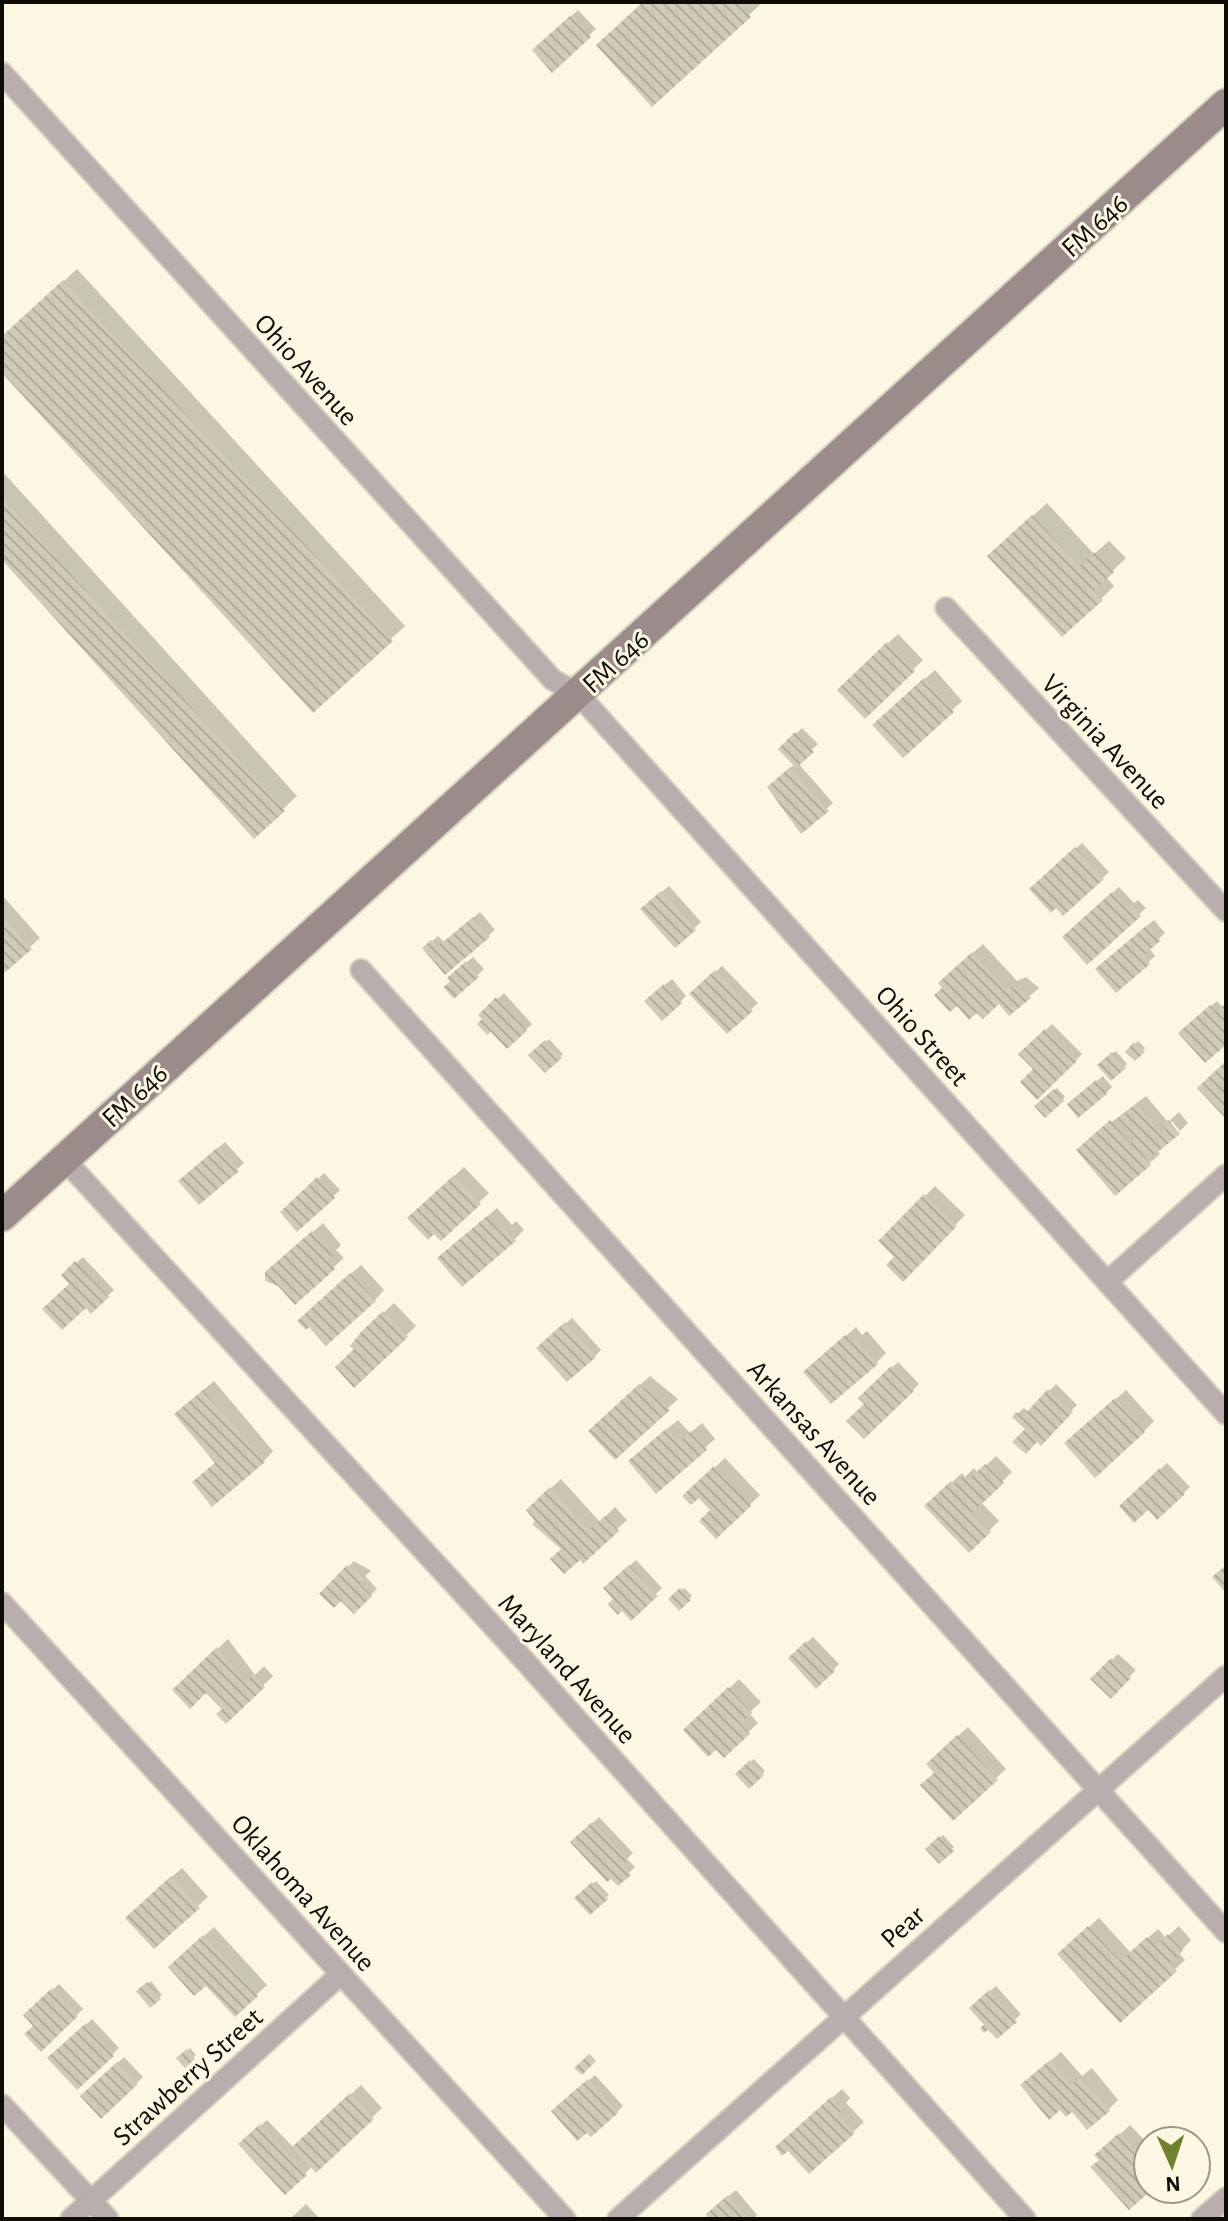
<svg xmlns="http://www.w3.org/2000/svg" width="1228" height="2221" font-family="'Alegreya Sans',sans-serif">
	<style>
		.shadow { fill: #0003 }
		.building { fill: url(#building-back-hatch) }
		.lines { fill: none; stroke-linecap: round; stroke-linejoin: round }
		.minor-casing { stroke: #d5d1bf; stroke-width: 24 }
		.secondary-casing { stroke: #d5d1bf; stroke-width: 34 }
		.minor { stroke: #b9aead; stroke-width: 20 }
		.secondary { stroke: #9b8b8a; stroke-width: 30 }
		.labels { text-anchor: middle; stroke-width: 6; stroke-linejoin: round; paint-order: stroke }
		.street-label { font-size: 28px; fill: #0e0c06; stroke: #fbf7e2 }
	</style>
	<defs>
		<pattern id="building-back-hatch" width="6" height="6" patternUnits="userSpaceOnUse" patternTransform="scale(2)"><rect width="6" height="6" fill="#d0cbb7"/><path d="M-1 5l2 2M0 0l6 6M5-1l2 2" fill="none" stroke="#b1ad9c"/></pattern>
	</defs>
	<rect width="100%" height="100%" fill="#fbf7e2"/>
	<!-- shadow -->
	<g class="shadow">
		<polygon points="644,2 763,2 652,104"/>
		<polygon points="578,10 596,29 552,70 535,50"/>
		<polygon points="77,269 405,626 313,710 2,370 2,338"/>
		<polygon points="2,471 297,796 254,836 2,557"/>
		<polygon points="1047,503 1094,554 1109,541 1126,558 1106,577 1114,586 1101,599 1003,543"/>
		<polygon points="898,634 923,660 865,716 840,690"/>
		<polygon points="935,670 962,701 903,755 885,715"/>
		<polygon points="802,728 818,744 798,763 833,803 802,832 784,811 787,807 775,781 795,764 780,749"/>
		<polygon points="1082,843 1109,872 1063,913 1037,883"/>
		<polygon points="669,886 701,922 675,946 649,903"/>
		<polygon points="1119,887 1134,903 1138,900 1146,908 1087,962 1070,931"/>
		<polygon points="2,895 40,938 2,972"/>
		<polygon points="480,912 495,930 445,972 431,942 438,936 444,942"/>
		<polygon points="1154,920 1165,933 1149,948 1155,956 1116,990 1104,963"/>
		<polygon points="983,944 1017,981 1026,977 1039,988 1010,1013 1000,1002 977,1010 957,1003 944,987 950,973"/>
		<polygon points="473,957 484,969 454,996 452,981 455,972"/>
		<polygon points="722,966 758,1003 727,1032 692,994"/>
		<polygon points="672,979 686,996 680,1002 653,995"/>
		<polygon points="504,993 532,1024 507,1047 481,1015"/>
		<polygon points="1217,1001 1223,1008 1226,1005 1226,1043 1187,1027"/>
		<polygon points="1052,1024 1082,1054 1038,1097 1036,1069 1021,1054"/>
		<polygon points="549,1039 563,1054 545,1070 531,1055"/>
		<polygon points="1138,1041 1145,1048 1135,1059 1128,1052"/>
		<polygon points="1116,1051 1127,1064 1112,1078 1100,1065"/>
		<polygon points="1103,1076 1112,1087 1106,1093 1076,1098"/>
		<polygon points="1057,1088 1065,1097 1045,1115 1037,1106"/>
		<polygon points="1146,1096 1168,1122 1179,1112 1188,1123 1180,1131 1172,1121 1157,1150 1160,1154 1115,1193 1088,1140"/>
		<polygon points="225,1142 244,1163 199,1203 187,1175"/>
		<polygon points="464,1167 489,1193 441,1238 420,1209"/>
		<polygon points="324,1173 340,1190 298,1229 283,1212"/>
		<polygon points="935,1186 965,1215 903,1279 897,1257 881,1241"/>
		<polygon points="497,1208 512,1225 516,1221 524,1230 514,1240 450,1249"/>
		<polygon points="323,1223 341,1245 336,1250 344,1258 295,1302 278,1263"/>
		<polygon points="83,1257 114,1290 91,1311 63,1275"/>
		<polygon points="361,1265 384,1290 375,1300 309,1311"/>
		<polygon points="394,1303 416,1326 354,1385 356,1349 362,1333"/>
		<polygon points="572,1318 601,1350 595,1356 545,1342"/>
		<polygon points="856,1327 862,1335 867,1331 886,1353 876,1363 815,1363"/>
		<polygon points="898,1362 919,1384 864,1436 867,1404 861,1398"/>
		<polygon points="650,1376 678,1399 616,1457 601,1421"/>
		<polygon points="214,1381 273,1451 264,1461 217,1462 186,1405"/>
		<polygon points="1056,1384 1077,1405 1040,1443 1015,1416 1024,1408 1029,1412"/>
		<polygon points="1126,1390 1154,1421 1144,1431 1077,1434"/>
		<polygon points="678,1420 690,1433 702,1423 715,1439 656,1491 640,1452"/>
		<polygon points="996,1456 1012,1472 981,1502 999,1521 969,1550 927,1506 962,1473 965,1477 974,1468 978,1473"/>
		<polygon points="725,1458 760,1495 716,1536 713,1510 699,1495 685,1496"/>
		<polygon points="1167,1463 1190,1487 1157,1517 1148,1507 1122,1506"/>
		<polygon points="561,1479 600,1522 615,1507 627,1520 583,1561 563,1548 528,1510"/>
		<polygon points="636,1560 662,1588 631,1618 605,1588"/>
		<polygon points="354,1561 371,1571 365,1576 377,1589 354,1611 341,1599 322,1594"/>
		<polygon points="684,1588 692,1596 680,1608 671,1599"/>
		<polygon points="813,1637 839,1664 816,1686 790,1658"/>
		<polygon points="228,1639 255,1675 264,1666 273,1676 226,1721 224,1709 207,1690 175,1690"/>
		<polygon points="1118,1654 1136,1670 1111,1696 1093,1679"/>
		<polygon points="739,1679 761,1702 749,1713 758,1723 724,1755 686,1730"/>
		<polygon points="968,1727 1006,1769 953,1818 936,1772 938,1754"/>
		<polygon points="754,1759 765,1771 749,1786 737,1774"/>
		<polygon points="599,1817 633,1853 627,1859 635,1867 618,1883 573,1842"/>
		<polygon points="943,1835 954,1847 940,1862 928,1849"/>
		<polygon points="182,1868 208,1897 198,1906 137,1908"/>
		<polygon points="596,1881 609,1895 590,1912 577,1898"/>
		<polygon points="1099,1918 1131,1953 1158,1929 1166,1938 1179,1926 1191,1940 1179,1953 1185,1960 1120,2020 1069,1945"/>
		<polygon points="214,1927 267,1985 235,2014 180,1958"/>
		<polygon points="151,1981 162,1995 150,2005 139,1991"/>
		<polygon points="59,1984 83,2009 41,2049 36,2026 26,2015"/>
		<polygon points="996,1986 1021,2014 997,2037 971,2008"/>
		<polygon points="92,2019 119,2048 77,2087 50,2058"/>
		<polygon points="190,2048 196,2055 185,2065 179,2058"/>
		<polygon points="1061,2052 1082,2076 1092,2068 1118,2100 1108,2110 1072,2109 1032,2076"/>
		<polygon points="124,2057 143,2077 102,2116 83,2096"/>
		<polygon points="595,2075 623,2106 617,2112 560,2105"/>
		<polygon points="361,2085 382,2108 316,2170 313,2166 285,2192 241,2144 267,2120 294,2148"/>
		<polygon points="842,2089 850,2098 846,2103 864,2122 810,2171 787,2138"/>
		<polygon points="1130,2125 1148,2144 1150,2189 1129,2207 1101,2159 1107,2146"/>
		<polygon points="736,2190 757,2215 753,2219 710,2219 715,2208"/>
		<polygon points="306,2204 320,2219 290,2219"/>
	</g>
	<!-- building -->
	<g class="building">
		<polygon points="643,2 738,2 751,17 652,107 596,45"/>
		<polygon points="571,15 591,37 552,73 532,50"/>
		<polygon points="63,280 393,641 313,713 2,373 2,336"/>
		<polygon points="2,498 285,811 254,839 2,560"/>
		<polygon points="1032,515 1080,566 1095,552 1114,572 1094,591 1103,600 1062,637 987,556"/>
		<polygon points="887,642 915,671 865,719 837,690"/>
		<polygon points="924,678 954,712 903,758 872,725"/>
		<polygon points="795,732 814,752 796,768 778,749"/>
		<polygon points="790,767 829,811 801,834 767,787"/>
		<polygon points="1075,847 1104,879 1063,916 1056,908 1051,913 1029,889"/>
		<polygon points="661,891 696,930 675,948 640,909"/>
		<polygon points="1112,892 1127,908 1131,904 1141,916 1087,965 1062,937"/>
		<polygon points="2,915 32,949 2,975"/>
		<polygon points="473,917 490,937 445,975 422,948 431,940 437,947"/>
		<polygon points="1147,925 1160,941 1144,955 1150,964 1116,993 1095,969"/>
		<polygon points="972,952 1006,990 1015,986 1031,998 1009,1016 999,1004 983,1019 977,1013 969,1020 957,1006 950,1012 934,995 942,988 938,983"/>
		<polygon points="466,961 479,977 454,999 443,987 450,982 447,978"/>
		<polygon points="715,970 753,1011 727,1034 689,994"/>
		<polygon points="664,984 682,1003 662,1021 644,1001"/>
		<polygon points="496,997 527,1031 507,1049 491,1032 487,1035 477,1024 482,1019 478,1015"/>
		<polygon points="1210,1005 1216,1012 1224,1005 1226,1008 1226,1045 1205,1063 1178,1033"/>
		<polygon points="1045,1029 1077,1061 1037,1100 1020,1082 1033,1069 1018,1054"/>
		<polygon points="545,1040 562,1058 545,1073 528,1055"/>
		<polygon points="1134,1042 1145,1052 1135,1061 1125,1052"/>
		<polygon points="1112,1052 1126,1068 1111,1081 1097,1065"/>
		<polygon points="1226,1061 1226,1119 1197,1088"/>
		<polygon points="1096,1080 1107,1094 1078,1118 1067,1104"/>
		<polygon points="1054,1089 1064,1101 1045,1118 1034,1106"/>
		<polygon points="1136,1104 1161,1134 1166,1130 1162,1126 1168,1120 1180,1134 1149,1159 1141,1152 1151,1165 1115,1196 1076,1150 1110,1120 1130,1143 1135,1139 1118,1119"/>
		<polygon points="218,1147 239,1171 199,1205 178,1181"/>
		<polygon points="454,1175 481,1204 441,1241 434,1234 428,1240 407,1218"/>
		<polygon points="317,1177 335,1198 297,1232 280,1212"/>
		<polygon points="924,1194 957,1226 903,1282 886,1265 894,1257 878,1241"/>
		<polygon points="487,1216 501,1233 505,1229 516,1241 462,1287 437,1258"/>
		<polygon points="312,1231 333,1256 328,1260 335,1269 295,1305 278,1286 265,1281 265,1272"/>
		<polygon points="75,1261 109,1297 91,1314 86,1308 62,1330 42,1309 69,1284 61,1275"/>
		<polygon points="350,1273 376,1301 326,1346 309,1327 306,1330 297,1321"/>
		<polygon points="383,1311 408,1337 354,1388 335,1367 354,1349 350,1346 361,1332"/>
		<polygon points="565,1322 596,1357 567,1382 536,1348"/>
		<polygon points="845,1335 852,1343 856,1339 878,1364 831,1404 803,1372"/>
		<polygon points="891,1366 914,1391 864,1439 846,1421 864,1404 858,1398"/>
		<polygon points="639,1384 670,1410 615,1460 588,1431"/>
		<polygon points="1048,1389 1073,1412 1041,1446 1037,1442 1026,1454 1012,1442 1025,1429 1012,1417 1016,1412 1022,1417"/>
		<polygon points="203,1390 265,1462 212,1507 192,1482 215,1463 174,1414"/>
		<polygon points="1115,1398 1145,1432 1095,1478 1064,1443"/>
		<polygon points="667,1428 679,1442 691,1431 707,1450 656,1494 628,1461"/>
		<polygon points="985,1464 1004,1483 972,1513 991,1532 969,1553 924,1506 951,1481 954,1485 963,1476 967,1481"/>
		<polygon points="714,1466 751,1506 716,1539 699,1521 710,1510 699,1498 691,1505 682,1496"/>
		<polygon points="1160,1468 1185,1494 1157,1520 1148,1510 1134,1523 1119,1506"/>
		<polygon points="550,1487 589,1530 605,1516 619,1531 583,1564 580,1560 564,1574 550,1559 561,1549 532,1524 535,1521 526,1510"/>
		<polygon points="347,1565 366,1578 360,1584 372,1596 354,1614 341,1601 334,1608 319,1594"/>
		<polygon points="629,1565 658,1596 631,1621 622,1611 618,1615 608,1604 613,1599 603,1588"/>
		<polygon points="1226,1565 1226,1593 1212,1577"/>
		<polygon points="680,1588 691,1600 679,1611 668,1599"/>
		<polygon points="806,1641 835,1671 816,1689 788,1658"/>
		<polygon points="217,1647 244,1683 253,1674 265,1687 226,1724 216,1714 222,1709 206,1693 190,1709 172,1690"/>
		<polygon points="1111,1658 1131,1678 1111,1699 1090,1679"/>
		<polygon points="728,1687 752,1713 740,1724 750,1734 724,1758 716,1750 708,1757 683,1730"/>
		<polygon points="957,1735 998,1780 953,1821 920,1785 934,1773 926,1764"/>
		<polygon points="750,1760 764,1775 749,1789 735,1774"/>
		<polygon points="592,1822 628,1860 623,1866 631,1875 618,1886 611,1879 607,1882 570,1842"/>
		<polygon points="939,1836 954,1851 939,1864 925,1849"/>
		<polygon points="171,1876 200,1908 154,1949 125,1918"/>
		<polygon points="592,1882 608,1899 590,1915 574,1898"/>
		<polygon points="1088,1926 1120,1961 1147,1937 1156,1946 1168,1934 1183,1951 1170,1963 1177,1971 1120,2023 1057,1954"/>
		<polygon points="203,1935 258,1996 235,2017 206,1986 194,1996 168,1967"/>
		<polygon points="147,1982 161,1999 150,2008 136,1991"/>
		<polygon points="52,1988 78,2016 41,2052 24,2034 33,2026 23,2015"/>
		<polygon points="989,1990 1017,2022 997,2039 988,2030 984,2033 980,2028 984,2025 969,2008"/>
		<polygon points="85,2024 114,2056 77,2090 47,2058"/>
		<polygon points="187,2049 195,2059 185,2068 176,2058"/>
		<polygon points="589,2054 596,2061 582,2075 574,2068"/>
		<polygon points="1050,2060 1071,2085 1081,2077 1110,2111 1087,2130 1072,2112 1066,2117 1060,2110 1049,2120 1020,2085"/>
		<polygon points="117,2062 138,2084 101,2119 80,2096"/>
		<polygon points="588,2079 618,2113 591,2137 587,2133 577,2141 551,2111"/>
		<polygon points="350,2093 374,2119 316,2173 292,2147"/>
		<polygon points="831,2097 841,2109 838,2114 855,2133 809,2174 788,2151 782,2156 775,2147"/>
		<polygon points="260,2124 307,2175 285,2195 238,2144"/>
		<polygon points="1119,2133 1148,2164 1148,2189 1153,2189 1129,2210 1090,2167 1099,2160 1094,2155"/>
		<polygon points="728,2195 750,2219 708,2219 706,2214"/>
	</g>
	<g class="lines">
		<defs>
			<g id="minor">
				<polyline points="2,73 553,680 578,694 1226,1414"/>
				<polyline points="946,608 1226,911"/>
				<polyline points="361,970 1226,1932"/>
				<polyline points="64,1159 514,1649 1025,2219"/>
				<polyline points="1107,1282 1226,1175"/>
				<polyline points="2,1603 565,2219"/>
				<polyline points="2,2105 108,2219"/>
				<polyline points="71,2219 341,1974"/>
				<polyline points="618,2219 1226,1676"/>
				<polyline points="1202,2219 1226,2198"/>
			</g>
			<polyline id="secondary" points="2,1216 1226,104"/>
		</defs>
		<!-- minor casing -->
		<use href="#minor" class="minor-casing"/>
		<!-- secondary casing -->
		<use href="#secondary" class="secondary-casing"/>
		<!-- minor -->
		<use href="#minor" class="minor"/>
		<!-- secondary -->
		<use href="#secondary" class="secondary"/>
	</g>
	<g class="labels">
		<!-- street labels -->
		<g class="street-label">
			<text transform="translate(1094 225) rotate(-42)" y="10">FM 646</text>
			<text transform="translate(307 369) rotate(48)" y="10">Ohio Avenue</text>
			<text transform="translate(615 661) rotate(-42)" y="10">FM 646</text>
			<text transform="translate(1106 741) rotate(47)" y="10">Virginia Avenue</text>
			<text transform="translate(923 1035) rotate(48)" y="10">Ohio Street</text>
			<text transform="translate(134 1095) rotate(-43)" y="10">FM 646</text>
			<text transform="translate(815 1432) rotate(48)" y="10">Arkansas Avenue</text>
			<text transform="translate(568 1668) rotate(48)" y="10">Maryland Avenue</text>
			<text transform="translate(304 1892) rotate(48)" y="10">Oklahoma Avenue</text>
			<text transform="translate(902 1926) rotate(-42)" y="10">Pear</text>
			<text transform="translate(187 2076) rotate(-42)" y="10">Strawberry Street</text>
		</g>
	</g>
	<!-- border -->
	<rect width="1228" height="2221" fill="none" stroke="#0e0c06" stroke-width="8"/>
	<!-- north arrow -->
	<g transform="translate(1172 2165) rotate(177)"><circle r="38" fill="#fbf7e2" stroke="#9c998a" stroke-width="2"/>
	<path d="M0-6L14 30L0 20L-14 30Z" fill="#6f802f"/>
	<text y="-12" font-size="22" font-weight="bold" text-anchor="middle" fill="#0e0c06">N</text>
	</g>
</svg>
